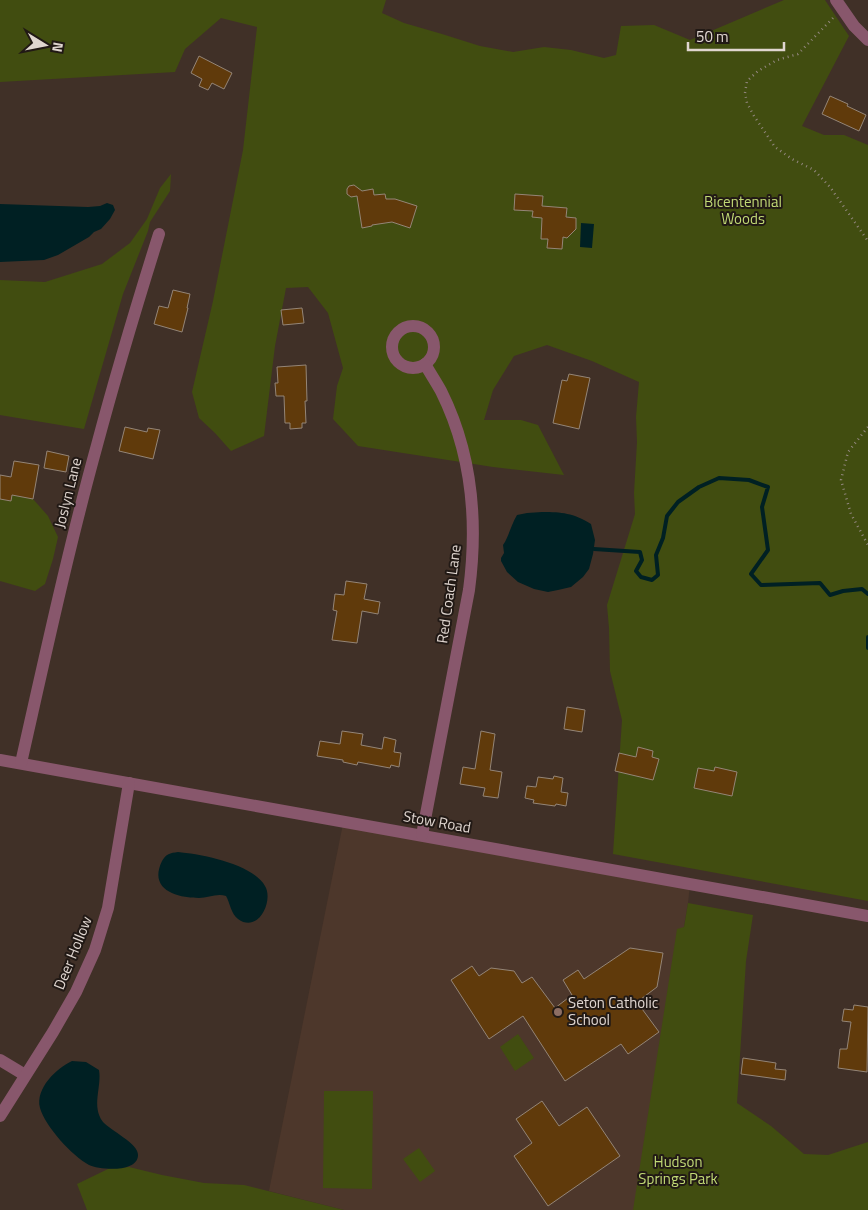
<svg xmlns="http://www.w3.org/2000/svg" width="868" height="1210" font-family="'Titillium Web',sans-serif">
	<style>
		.built { fill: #4d372b }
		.green { fill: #414d10 }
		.water { fill: #002023 }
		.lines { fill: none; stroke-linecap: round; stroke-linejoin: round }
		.stream { stroke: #002023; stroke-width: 4 }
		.building { fill: #603a0b; stroke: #948577 }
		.path { stroke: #948880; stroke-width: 2.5; stroke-dasharray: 1 4; stroke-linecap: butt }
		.minor { stroke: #88576c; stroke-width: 12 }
		.education-dot { fill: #8d6e63; stroke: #211915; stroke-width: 2 }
		.labels { text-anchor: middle; stroke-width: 4; stroke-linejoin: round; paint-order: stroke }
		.park-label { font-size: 15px; fill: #c1d975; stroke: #211915 }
		.street-label { font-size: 15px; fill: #e0d6d0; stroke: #211915 }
		.poi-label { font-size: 15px; fill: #e0d6d0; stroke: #211915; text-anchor: start }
	</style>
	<rect width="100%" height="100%" fill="#403027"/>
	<!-- built -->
	<polygon class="built" points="344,822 690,884 688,903 635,1210 344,1210 269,1191 342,829"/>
	<!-- green -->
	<g class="green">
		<polygon points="0,0 386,0 382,13 404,23 442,34 480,46 513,52 544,47 571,50 604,58 616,55 621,26 654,25 690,40 784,0 825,0 849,36 802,126 824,135 844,135 868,145 868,901 613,854 622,720 610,671 609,628 607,605 635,514 634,493 637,442 636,417 639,382 592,361 547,345 514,356 493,390 484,420 521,420 538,425 564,475 493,467 358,446 333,419 337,386 343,368 328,313 308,287 286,288 275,346 264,436 231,451 215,433 199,418 192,392 213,301 243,150 257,27 221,18 185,49 175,72 0,82"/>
		<polygon points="171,174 170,191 150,222 148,231 123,294 84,429 0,415 0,280 45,282 102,264 130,243 147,219 160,188"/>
		<polygon points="12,495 33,499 48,516 58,537 53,559 45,584 35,591 0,581 0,499 11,501"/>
		<polygon points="688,903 753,915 746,961 737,1103 771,1126 804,1154 828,1155 868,1142 868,1210 633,1210 677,929 684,927"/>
		<polygon points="518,1034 534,1058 515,1071 500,1047"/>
		<polygon points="324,1091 373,1091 372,1189 323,1188"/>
		<polygon points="419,1148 435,1171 420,1182 403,1159"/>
		<polygon points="129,1167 162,1175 204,1183 244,1185 344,1210 87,1210 77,1184 108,1169"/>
	</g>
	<!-- water -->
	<g class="water">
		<polygon points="107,203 113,205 115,210 110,219 101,229 94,232 89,237 58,255 44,260 0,262 0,204 88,207 100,206"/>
		<polygon points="581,223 594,224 592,248 580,247"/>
		<path d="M542,512c20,0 31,1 49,12l4,16 -2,14 -4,15 -6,8 -12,10 -13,3 -10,2 -14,-3 -16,-7 -11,-10 -6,-11v-3l3,-5 -1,-8c6,-9 8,-20 14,-30l10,-2z"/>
		<path d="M178,852c23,2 75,12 87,34 9,15 -7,48 -27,33 -7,-5 -8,-16 -12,-23 -9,-3 -18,2 -27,2 -22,0 -51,-8 -37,-37 4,-7 8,-8 16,-9z"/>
		<path d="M72,1061l14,1 13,8c3,17 -8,36 4,52 7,8 36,22 35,33 0,18 -38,15 -49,10 -17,-9 -44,-39 -49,-57 -5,-20 17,-40 32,-47z"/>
	</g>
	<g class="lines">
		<!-- stream -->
		<g class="stream">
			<polyline points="594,549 640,552 642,560 636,571 641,577 652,580 658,575 656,555 663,538 667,516 678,502 699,487 719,478 749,480 768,487 762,507 768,550 751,574 761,585 820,583 830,595 843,591 862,589 868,594"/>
			<polyline points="868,637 868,648"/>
		</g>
	</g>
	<!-- building -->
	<g class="building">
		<polygon points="199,56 232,73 224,89 212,83 208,90 199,86 202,79 191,73"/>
		<polygon points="830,96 848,104 847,106 866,115 859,131 822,114"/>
		<polygon points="354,185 362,191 373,189 374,195 385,194 386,199 395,199 417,206 410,228 392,222 372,225 372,226 362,228 357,196 351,197 347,194 347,189 349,186"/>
		<polygon points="515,194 543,196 542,206 567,208 566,217 576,218 576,229 567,238 563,237 562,249 547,248 548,239 541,239 542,218 532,217 533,211 514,210"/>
		<polygon points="173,290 190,294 187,308 188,308 182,332 154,324 159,306 168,308"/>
		<polygon points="302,308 304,323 283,325 281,310"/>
		<polygon points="306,365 307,401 305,401 306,423 302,423 302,428 290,429 290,423 285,423 284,396 276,396 275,383 278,383 277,367"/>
		<polygon points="569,374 590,378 579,429 553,423 562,380 567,381"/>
		<polygon points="125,427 147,432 148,428 160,430 153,459 119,451"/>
		<polygon points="47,451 69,456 66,472 44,468"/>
		<polygon points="14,461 39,465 33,499 12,495 11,501 0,499 0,475 11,477"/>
		<polygon points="346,581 367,584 364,599 380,602 378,614 362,611 357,643 332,640 337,611 333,610 335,594 344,595"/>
		<polygon points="567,707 585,710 582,732 564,729"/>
		<polygon points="342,731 363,734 361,745 382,749 384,737 396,740 394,752 401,753 399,767 391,765 390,768 358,762 357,765 343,762 343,760 317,756 320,741 340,744"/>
		<polygon points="481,731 495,734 490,770 502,772 498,798 483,796 485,788 460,784 463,767 475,769"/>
		<polygon points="638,747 653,751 652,757 659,759 653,780 615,771 619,753 636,757"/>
		<polygon points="715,767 737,772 732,796 694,788 698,768 714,771"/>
		<polygon points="554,776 563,778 561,792 568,793 566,806 556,804 555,806 533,803 534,800 525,798 527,786 536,787 538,777 553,779"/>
		<polygon points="630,948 663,953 657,987 637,1002 659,1032 628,1054 621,1044 565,1081 523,1016 489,1039 451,980 472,966 479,976 491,968 514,971 522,983 532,977 555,1008 572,995 563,980 578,970 584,979"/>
		<polygon points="854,1005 868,1007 867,1072 838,1068 840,1049 847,1049 851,1022 842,1021 844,1009 853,1010"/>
		<polygon points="743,1058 776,1063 775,1069 786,1070 785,1080 741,1074"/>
		<polygon points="542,1101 559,1126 587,1107 620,1156 548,1206 514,1156 532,1143 516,1119"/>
	</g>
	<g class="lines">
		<!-- path -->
		<g class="path">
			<polyline points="833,18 798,54 777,60 758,71 747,81 745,93 747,103 754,116 775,147 792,159 814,170 830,187 868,241"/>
			<polyline points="868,427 848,452 841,480 851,514 868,545"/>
		</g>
		<!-- minor -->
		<g class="minor">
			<polyline points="836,0 854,26 868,40"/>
			<circle cx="413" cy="347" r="21"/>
			<polyline points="0,760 868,916"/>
			<path d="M21,763c24,-106 47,-213 76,-318 19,-71 40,-141 62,-211"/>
			<path d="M422,835l47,-245c9,-68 3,-137 -28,-199 -5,-9 -11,-18 -16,-27"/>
			<polyline points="0,1060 25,1075"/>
			<polyline points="0,1116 53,1032 76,992 95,950 108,908 129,783"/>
		</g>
	</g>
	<!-- markers -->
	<circle class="education-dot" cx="558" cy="1012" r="5"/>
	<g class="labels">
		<!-- park labels -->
		<g class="park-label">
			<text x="743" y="207">Bicentennial<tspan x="743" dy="17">Woods</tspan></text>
			<text x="678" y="1167">Hudson<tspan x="678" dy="17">Springs Park</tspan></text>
		</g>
		<!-- street labels -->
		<g class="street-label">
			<text transform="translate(68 493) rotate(-76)" y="5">Joslyn Lane</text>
			<text transform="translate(449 594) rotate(-82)" y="5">Red Coach Lane</text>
			<text transform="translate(437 822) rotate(10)" y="5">Stow Road</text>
			<text transform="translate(73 953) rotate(-68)" y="5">Deer Hollow</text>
		</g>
		<!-- poi labels -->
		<g class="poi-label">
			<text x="568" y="1008">Seton Catholic<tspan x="568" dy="17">School</tspan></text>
		</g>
	</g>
	<!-- north arrow -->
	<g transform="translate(45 45) rotate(100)" stroke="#211915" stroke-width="4" paint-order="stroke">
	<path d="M0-4L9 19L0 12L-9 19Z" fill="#e0d6d0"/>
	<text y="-8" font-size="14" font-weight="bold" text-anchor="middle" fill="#e0d6d0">N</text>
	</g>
	<!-- scale -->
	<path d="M688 42v8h96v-8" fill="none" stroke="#e0d6d0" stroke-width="2.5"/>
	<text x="696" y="42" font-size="15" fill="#e0d6d0" stroke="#211915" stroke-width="4" paint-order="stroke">50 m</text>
</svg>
